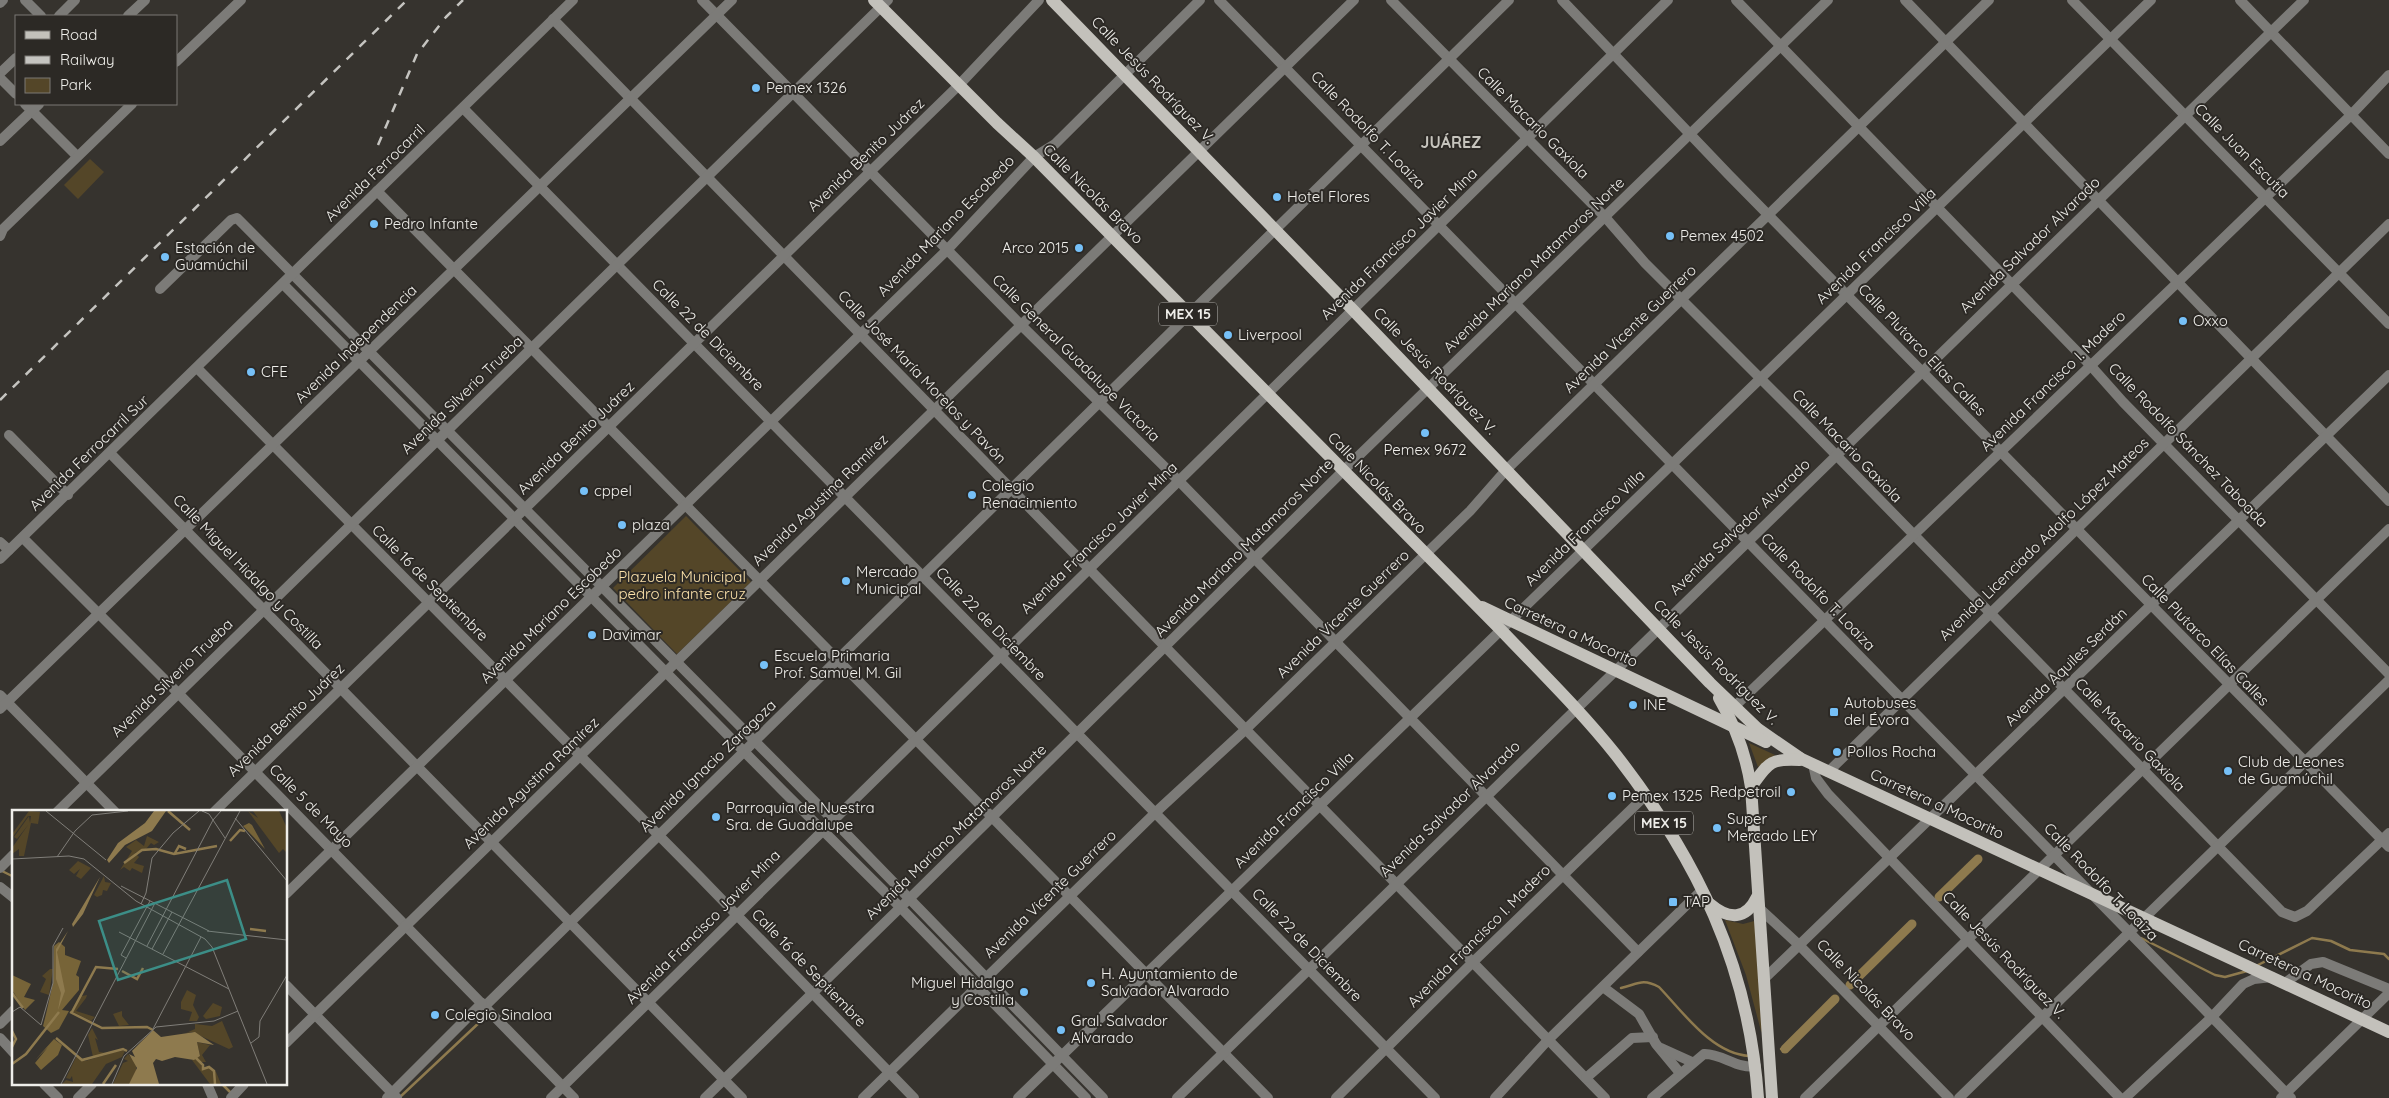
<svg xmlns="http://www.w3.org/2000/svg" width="2389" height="1098" font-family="Quicksand,sans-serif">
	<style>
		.green { fill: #544628 }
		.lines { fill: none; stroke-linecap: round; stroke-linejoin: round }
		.stream { stroke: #8e7a4e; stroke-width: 2.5 }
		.canal { stroke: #8e7a4e; stroke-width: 9 }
		.minor { stroke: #7c7b78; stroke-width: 10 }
		.major { stroke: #c3c1bb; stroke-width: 12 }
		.rail { stroke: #c5c4c0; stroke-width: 2.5; stroke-dasharray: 9 9; stroke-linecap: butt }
		.poi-dot { fill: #76c0f7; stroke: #2c2925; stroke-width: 2 }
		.labels { text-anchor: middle; stroke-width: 4; stroke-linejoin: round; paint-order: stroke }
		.shield { fill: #2c2925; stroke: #b4b3af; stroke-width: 1 }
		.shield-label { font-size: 14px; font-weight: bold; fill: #efeeea }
		.street-label { font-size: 15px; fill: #efeeea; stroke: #2c2925 }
		.poi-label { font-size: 15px; fill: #efeeea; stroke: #2c2925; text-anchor: start }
		.park-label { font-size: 15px; fill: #fbe1aa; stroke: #2c2925 }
		.neighbourhood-label { font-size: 16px; font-weight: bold; fill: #c6c4bd; stroke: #2c2925 }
		.inset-river { fill: none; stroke: #8e7a4e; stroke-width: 2.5 }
		.inset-road { fill: none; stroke: #807e79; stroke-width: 1 }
		.view { fill: #3c8e87; fill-opacity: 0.15; stroke: #3c8e87; stroke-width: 2.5 }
		.inset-edge { fill: none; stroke: #efeeea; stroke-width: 2.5 }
	</style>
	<rect width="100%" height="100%" fill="#36332e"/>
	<!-- green -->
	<g class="green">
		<polygon points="90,159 104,172 78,199 64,185"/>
		<polygon points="686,516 751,582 677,654 613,588"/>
		<polygon points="1749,743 1775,755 1758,767"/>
		<polygon points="1725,920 1743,924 1758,920 1763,1033 1761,1031 1746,975"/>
	</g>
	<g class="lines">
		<!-- stream -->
		<g class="stream">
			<polyline points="2,871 14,877"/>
			<polyline points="2141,938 2215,975 2225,977 2247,971"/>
			<polyline points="2256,966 2312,938 2331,941 2350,950 2384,954 2389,959"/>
			<path d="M1621,988c17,-4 21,-10 38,-1 24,25 53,67 90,69"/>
			<polyline points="1781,1049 1785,1049"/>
			<polyline points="222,1084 231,1093"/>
			<polyline points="399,1098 482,1020"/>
		</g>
		<!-- canal -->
		<g class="canal">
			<polyline points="1939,897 1978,859"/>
			<polyline points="1850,985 1912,924"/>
			<polyline points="1785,1049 1835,999"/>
		</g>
		<!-- minor -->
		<g class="minor">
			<polyline points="25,0 41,16"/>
			<polyline points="702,0 1021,325 1179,481 1638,952"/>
			<polyline points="1219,0 2291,1098"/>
			<polyline points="1391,0 1605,217 1645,263 1798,416 2282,912 2295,917 2307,911 2389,833"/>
			<polyline points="1562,0 1729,175 2389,847"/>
			<polyline points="1736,0 2091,366 2123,402 2389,674"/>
			<polyline points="1905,0 2389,501"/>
			<polyline points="2072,0 2389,324"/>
			<polyline points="2240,0 2389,154"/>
			<polyline points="0,3 3,0"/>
			<polyline points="59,16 75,0"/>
			<polyline points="128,16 145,0"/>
			<polyline points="553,19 1605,1098"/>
			<polyline points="176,62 241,0"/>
			<polyline points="0,73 16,58"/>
			<polyline points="0,78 16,94"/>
			<polyline points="25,104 77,156"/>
			<polyline points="463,108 1435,1098"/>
			<polyline points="0,141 39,104"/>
			<polyline points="377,191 1268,1098"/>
			<polyline points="0,236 3,229 132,104"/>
			<polyline points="283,284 783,791 901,908 1086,1098"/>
			<polyline points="160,289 231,220 237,218 833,820 1103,1098"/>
			<polyline points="197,368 699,876 914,1098"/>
			<polyline points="9,435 68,495"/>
			<polyline points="110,453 742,1098"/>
			<polyline points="23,538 178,693 574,1098"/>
			<polyline points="0,542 9,550"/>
			<polyline points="0,559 573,0"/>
			<polyline points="0,695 115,812"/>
			<polyline points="1734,707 2178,282 2351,115 2389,75"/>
			<polyline points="0,709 732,0"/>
			<polyline points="1813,764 1816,778 1828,794 2120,1098"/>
			<polyline points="1828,772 2389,224"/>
			<polyline points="57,812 888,0"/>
			<polyline points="214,812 959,85 1039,0"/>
			<polyline points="0,868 14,854"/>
			<polyline points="0,887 14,898"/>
			<polyline points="286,894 947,250 1034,157 1055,144 1200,0"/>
			<polyline points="1759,908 1799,945 1949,1098"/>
			<polyline points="1763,980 2389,375"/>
			<polyline points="2285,983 2311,964 2323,962 2389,989"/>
			<polyline points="286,985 397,1098"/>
			<polyline points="1603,987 1639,1014 1656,1044 1680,1073"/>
			<polyline points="485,1006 1509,0"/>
			<polyline points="0,1024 14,1010"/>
			<polyline points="0,1038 14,1053"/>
			<polyline points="286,1043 1354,0"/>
			<polyline points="1661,1048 1692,1062"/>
			<polyline points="1586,1078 1632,1038 1653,1037"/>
			<polyline points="44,1084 58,1098"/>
			<polyline points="207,1084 213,1098"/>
			<polyline points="78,1098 92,1084"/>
			<polyline points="231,1098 244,1084"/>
			<polyline points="387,1098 482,1003"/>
			<polyline points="551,1098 1668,0"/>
			<polyline points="705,1098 909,899 1343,471 1828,0"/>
			<polyline points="863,1098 1156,812 1245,730 1470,511 1506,470 1989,0"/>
			<polyline points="1018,1098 2151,0"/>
			<polyline points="1177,1098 2304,0"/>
			<polyline points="1336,1098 1472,963 1645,796"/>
			<polyline points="1495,1098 1548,1040 1701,891"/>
			<path d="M1652,1098l52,-44c17,-1 35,16 52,12"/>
			<polyline points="1805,1098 2389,529"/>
			<polyline points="1959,1098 2389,680"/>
			<polyline points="2125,1098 2211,1018 2243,984 2254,979 2272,977"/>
			<polyline points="2281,1098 2389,993"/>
		</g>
		<!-- major -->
		<g class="major">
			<path d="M874,0l123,123 37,34 467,473c39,41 80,81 115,125 81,104 133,210 142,343"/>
			<polyline points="1052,0 1353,310 1710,683 1758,729 1800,758"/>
			<polyline points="1482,607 1766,742"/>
			<path d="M1719,698c17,29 27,56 32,89l21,311"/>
			<polyline points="1793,755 2389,1032"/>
			<path d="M1751,787c17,-23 18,-29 49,-27"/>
			<path d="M1710,904c19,16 36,16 47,-7"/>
		</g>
		<!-- rail -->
		<g class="rail">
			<polyline points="378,145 417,54 446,17 463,0"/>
			<polyline points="0,400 407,0"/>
		</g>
	</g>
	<!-- markers -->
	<g class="poi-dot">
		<circle cx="756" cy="88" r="5"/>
		<circle cx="1277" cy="197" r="5"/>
		<circle cx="374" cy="224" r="5"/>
		<circle cx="1670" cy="236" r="5"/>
		<circle cx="1079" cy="248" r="5"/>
		<circle cx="165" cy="257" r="5"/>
		<circle cx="2183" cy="321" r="5"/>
		<circle cx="1228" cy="335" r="5"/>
		<circle cx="251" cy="372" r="5"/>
		<circle cx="1425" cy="433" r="5"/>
		<circle cx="584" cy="491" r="5"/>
		<circle cx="972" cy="495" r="5"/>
		<circle cx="622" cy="525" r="5"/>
		<circle cx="846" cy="581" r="5"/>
		<circle cx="592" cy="635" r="5"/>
		<circle cx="764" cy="665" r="5"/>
		<circle cx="1633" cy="705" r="5"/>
		<rect x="1829" y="707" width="10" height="10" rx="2.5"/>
		<circle cx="1837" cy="752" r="5"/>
		<circle cx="2228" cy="771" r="5"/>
		<circle cx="1791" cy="792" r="5"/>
		<circle cx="1612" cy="796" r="5"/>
		<circle cx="716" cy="817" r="5"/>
		<circle cx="1717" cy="828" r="5"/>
		<rect x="1668" y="897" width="10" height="10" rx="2.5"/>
		<circle cx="1091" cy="983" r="5"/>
		<circle cx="1024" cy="992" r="5"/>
		<circle cx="435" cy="1015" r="5"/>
		<circle cx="1061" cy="1030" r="5"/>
	</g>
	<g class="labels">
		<!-- shield labels -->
		<g class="shield">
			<rect x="1159" y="302.5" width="58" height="23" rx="4"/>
			<rect x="1635" y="811.5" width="58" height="23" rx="4"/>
		</g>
		<g class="shield-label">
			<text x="1188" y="319">MEX 15</text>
			<text x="1664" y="828">MEX 15</text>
		</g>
		<!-- street labels -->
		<g class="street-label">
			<text transform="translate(1153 80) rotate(46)" y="5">Calle Jesús Rodríguez V.</text>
			<text transform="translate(1533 123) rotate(45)" y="5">Calle Macario Gaxiola</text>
			<text transform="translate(1368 130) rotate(46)" y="5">Calle Rodolfo T. Loaiza</text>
			<text transform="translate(2242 151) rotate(45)" y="5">Calle Juan Escutia</text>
			<text transform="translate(866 155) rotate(-44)" y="5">Avenida Benito Juárez</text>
			<text transform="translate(375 173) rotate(-44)" y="5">Avenida Ferrocarril</text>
			<text transform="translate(1093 194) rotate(45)" y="5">Calle Nicolás Bravo</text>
			<text transform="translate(946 226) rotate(-46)" y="5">Avenida Mariano Escobedo</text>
			<text transform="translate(1399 244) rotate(-44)" y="5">Avenida Francisco Javier Mina</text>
			<text transform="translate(2030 245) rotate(-44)" y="5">Avenida Salvador Alvarado</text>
			<text transform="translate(1876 246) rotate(-44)" y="5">Avenida Francisco Villa</text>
			<text transform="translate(1534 265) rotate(-44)" y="5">Avenida Mariano Matamoros Norte</text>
			<text transform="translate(1630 329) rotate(-44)" y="5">Avenida Vicente Guerrero</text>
			<text transform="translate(708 335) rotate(45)" y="5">Calle 22 de Diciembre</text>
			<text transform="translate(356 344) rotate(-44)" y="5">Avenida Independencia</text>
			<text transform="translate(1922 350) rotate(46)" y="5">Calle Plutarco Elías Calles</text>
			<text transform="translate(1076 358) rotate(45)" y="5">Calle General Guadalupe Victoria</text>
			<text transform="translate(1435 371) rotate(46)" y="5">Calle Jesús Rodríguez V.</text>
			<text transform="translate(922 377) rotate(46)" y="5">Calle José María Morelos y Pavón</text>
			<text transform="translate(2053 381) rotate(-44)" y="5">Avenida Francisco I. Madero</text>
			<text transform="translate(462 395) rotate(-44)" y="5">Avenida Silverio Trueba</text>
			<text transform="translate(576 438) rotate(-44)" y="5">Avenida Benito Juárez</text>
			<text transform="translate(2188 445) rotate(46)" y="5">Calle Rodolfo Sánchez Taboada</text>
			<text transform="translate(1847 446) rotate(46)" y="5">Calle Macario Gaxiola</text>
			<text transform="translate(89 453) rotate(-44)" y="5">Avenida Ferrocarril Sur</text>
			<text transform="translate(1377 483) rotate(46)" y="5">Calle Nicolás Bravo</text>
			<text transform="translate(820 500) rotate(-44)" y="5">Avenida Agustina Ramírez</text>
			<text transform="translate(1740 527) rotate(-44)" y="5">Avenida Salvador Alvarado</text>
			<text transform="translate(1585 528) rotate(-44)" y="5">Avenida Francisco Villa</text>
			<text transform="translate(1099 538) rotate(-44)" y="5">Avenida Francisco Javier Mina</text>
			<text transform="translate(2044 539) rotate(-44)" y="5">Avenida Licenciado Adolfo López Mateos</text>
			<text transform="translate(1244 548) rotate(-45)" y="5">Avenida Mariano Matamoros Norte</text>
			<text transform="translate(248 572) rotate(46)" y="5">Calle Miguel Hidalgo y Costilla</text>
			<text transform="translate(430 583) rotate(45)" y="5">Calle 16 de Septiembre</text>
			<text transform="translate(1818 592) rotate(46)" y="5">Calle Rodolfo T. Loaiza</text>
			<text transform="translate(1343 614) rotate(-44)" y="5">Avenida Vicente Guerrero</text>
			<text transform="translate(551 615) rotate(-44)" y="5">Avenida Mariano Escobedo</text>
			<text transform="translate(991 624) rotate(46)" y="5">Calle 22 de Diciembre</text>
			<text transform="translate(1571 632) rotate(25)" y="5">Carretera a Mocorito</text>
			<text transform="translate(2205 640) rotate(46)" y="5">Calle Plutarco Elías Calles</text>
			<text transform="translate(1716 662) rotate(45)" y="5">Calle Jesús Rodríguez V.</text>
			<text transform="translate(2066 667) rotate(-44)" y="5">Avenida Aquiles Serdán</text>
			<text transform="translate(172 678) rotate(-44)" y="5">Avenida Silverio Trueba</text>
			<text transform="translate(286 720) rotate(-44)" y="5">Avenida Benito Juárez</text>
			<text transform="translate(2130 735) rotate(46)" y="5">Calle Macario Gaxiola</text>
			<text transform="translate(708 766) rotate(-44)" y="5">Avenida Ignacio Zaragoza</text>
			<text transform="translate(531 783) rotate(-44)" y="5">Avenida Agustina Ramírez</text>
			<text transform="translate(1937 804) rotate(25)" y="5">Carretera a Mocorito</text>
			<text transform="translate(311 806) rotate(45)" y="5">Calle 5 de Mayo</text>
			<text transform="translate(1450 809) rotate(-44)" y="5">Avenida Salvador Alvarado</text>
			<text transform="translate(1294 810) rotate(-44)" y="5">Avenida Francisco Villa</text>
			<text transform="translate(956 832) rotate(-44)" y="5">Avenida Mariano Matamoros Norte</text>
			<text transform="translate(2101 882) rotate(46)" y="5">Calle Rodolfo T. Loaiza</text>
			<text transform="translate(1050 894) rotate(-44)" y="5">Avenida Vicente Guerrero</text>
			<text transform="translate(703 927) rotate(-45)" y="5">Avenida Francisco Javier Mina</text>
			<text transform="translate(1479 936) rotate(-45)" y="5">Avenida Francisco I. Madero</text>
			<text transform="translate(1307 945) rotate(46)" y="5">Calle 22 de Diciembre</text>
			<text transform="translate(2004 955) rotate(46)" y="5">Calle Jesús Rodríguez V.</text>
			<text transform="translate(809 968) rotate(46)" y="5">Calle 16 de Septiembre</text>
			<text transform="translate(2305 974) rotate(25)" y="5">Carretera a Mocorito</text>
			<text transform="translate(1866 990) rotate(46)" y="5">Calle Nicolás Bravo</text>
		</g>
		<!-- poi labels -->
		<g class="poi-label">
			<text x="766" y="93">Pemex 1326</text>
			<text x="1287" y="202">Hotel Flores</text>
			<text x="384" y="229">Pedro Infante</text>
			<text x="1680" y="241">Pemex 4502</text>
			<text x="175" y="253">Estación de<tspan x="175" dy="17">Guamúchil</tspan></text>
			<text x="1069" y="253" text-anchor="end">Arco 2015</text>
			<text x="2193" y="326">Oxxo</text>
			<text x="1238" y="340">Liverpool</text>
			<text x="261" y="377">CFE</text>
			<text x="1425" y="455" text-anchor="middle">Pemex 9672</text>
			<text x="982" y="491">Colegio<tspan x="982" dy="17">Renacimiento</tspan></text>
			<text x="594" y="496">cppel</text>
			<text x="632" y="530">plaza</text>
			<text x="856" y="577">Mercado<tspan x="856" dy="17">Municipal</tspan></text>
			<text x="602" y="640">Davimar</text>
			<text x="774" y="661">Escuela Primaria<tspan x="774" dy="17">Prof. Samuel M. Gil</tspan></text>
			<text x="1844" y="708">Autobuses<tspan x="1844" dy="17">del Évora</tspan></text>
			<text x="1643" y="710">INE</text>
			<text x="1847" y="757">Pollos Rocha</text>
			<text x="2238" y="767">Club de Leones<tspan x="2238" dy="17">de Guamúchil</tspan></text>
			<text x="1781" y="797" text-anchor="end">Redpetroil</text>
			<text x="1622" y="801">Pemex 1325</text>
			<text x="726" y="813">Parroquia de Nuestra<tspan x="726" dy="17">Sra. de Guadalupe</tspan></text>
			<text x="1727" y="824">Super<tspan x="1727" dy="17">Mercado LEY</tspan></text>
			<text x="1683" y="907">TAP</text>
			<text x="1101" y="979">H. Ayuntamiento de<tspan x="1101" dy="17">Salvador Alvarado</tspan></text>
			<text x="1014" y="988" text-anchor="end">Miguel Hidalgo<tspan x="1014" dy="17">y Costilla</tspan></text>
			<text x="445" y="1020">Colegio Sinaloa</text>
			<text x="1071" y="1026">Gral. Salvador<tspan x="1071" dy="17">Alvarado</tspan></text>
		</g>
		<!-- park labels -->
		<g class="park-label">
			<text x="682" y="582">Plazuela Municipal<tspan x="682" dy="17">pedro infante cruz</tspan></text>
		</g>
		<!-- neighbourhood labels -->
		<g class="neighbourhood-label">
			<text x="1451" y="148">JUÁREZ</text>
		</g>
	</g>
	<!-- overview -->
	<g transform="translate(12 810)">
		<rect width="275" height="275" fill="#36332e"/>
		<path d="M17,1l11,1 -2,12 -7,-1 -7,33h-5v-7l-7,5v-6l16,-23 -11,14 -3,-2 15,-21 1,7 1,-7h-3l-16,22v-4zM236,1l10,7 -5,-7h26l8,17v18l-4,2 4,-2v7l-4,-4 -4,4zM135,26l12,6 -5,3 -3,-2 -5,6 -11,4 4,4 -5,6 10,3 -2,7 -10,-5 -2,3 -6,-4 -4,3 12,-19 -6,-4 10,-7 8,6zM66,51l13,7 -10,11 -5,-3 4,-7 -6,5 -5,-4zM92,66l1,6 6,1 -4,8 -4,-1 -1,5 -5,2 -3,-2zM38,159h3l-4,26 -9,-3 6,-13 -4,-3zM71,179l-1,7 5,-1 -1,3 -10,13 19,6 -4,4 -20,-10zM175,180l9,5 -3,10 6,12 -2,4h-8l3,-9 -11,-3v-7zM201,193l9,4 -2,9 -14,3 -3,-3zM110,201v5l7,9 -10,1 -6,-12zM210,211l11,26 -4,2 -37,-17 -6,1 9,-4v-5l17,2zM80,218l6,12 -3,-2 4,14 7,1 -13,4 -5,-22zM185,232l13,3 -8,10 4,7h-6l3,7 6,-3 7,6 5,12h-11l-18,-24 8,-4zM110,240l3,1 -3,6 -16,7 -14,20h-30l4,-4 7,2 -1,-6 -2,3 -4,-1 10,-21 9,4zM116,244l8,9v10l-7,11h-16l10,-21 5,-2 -4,-2z" fill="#544628"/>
		<path d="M237,13l3,2 13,24 -22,-23zM47,132l6,5v8l16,6 -5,14 3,2v13l-17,20 7,1 -10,18 -8,4 -8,-7 3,-12 5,1 -5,-1 7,-31 1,-37zM0,165l19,9 -7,13 11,3 -10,10 -13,-20zM42,229l8,6 -4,10 -17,15 -6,-7 13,-16 -12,12z" fill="#776438"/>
		<path d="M142,1h12l-14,20 -27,14 -16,18 -2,-3 11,-17 27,-20zM88,67l-17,37 -10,13 -1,-3zM56,121l-11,21 8,39 -7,19 3,-17 -5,-14v-30zM141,220l8,7 34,-5 19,13 -17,-3 3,14 -6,4 -19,-3 -13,4 -6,-2 -3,4 6,21h-30l8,-16 -8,-14 6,3 -3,-6z" fill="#8e7a4e"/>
		<path class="inset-river" d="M156,1l22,19M218,31l10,-11 5,1M163,43l4,-7 7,3M112,53l18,-13 14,-1 18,5 43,-8M238,119l16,2M110,161l15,8 6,-11M0,183l11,15M58,202l32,16 45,-1 6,3M60,202l24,-45 22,2M0,221l4,8 -4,8M44,228l26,22 41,-11 4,2M183,247l8,8v4l6,-2 5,4 1,13M0,254l14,-10 33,-42M91,274l13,-19"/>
		<path class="inset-road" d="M34,1l60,49M190,1l7,3 16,24M223,8l52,63M45,47l18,-26 17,-16 36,-4M0,49l57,-3 15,3 52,42 69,38 7,8 55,137M109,76l88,45M129,94l5,-11 6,-35 21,-25 26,-22M195,121l80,9M107,122l110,57M135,136l66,-126 8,-9M140,139l20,-37M151,144l77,-143M114,148l-5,-3 29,-54M0,202l8,-5 21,18 12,-42v-37l10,-18M141,219l48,-92M239,233l8,-6 1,-16 27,-46M49,274l94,-181M100,274l12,-28 32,-29 58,-6 24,-10"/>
		<path class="view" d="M215,70l19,59 -128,41 -19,-59z"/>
		<rect width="275" height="275" class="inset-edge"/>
	</g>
	<!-- legend -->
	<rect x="15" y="15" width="162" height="90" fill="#2c2925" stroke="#7a7874"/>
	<rect x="25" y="31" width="25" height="8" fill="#c3c1bb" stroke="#7a7874"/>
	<text x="60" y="40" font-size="15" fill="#efeeea">Road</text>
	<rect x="25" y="56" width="25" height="8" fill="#c5c4c0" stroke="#7a7874"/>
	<text x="60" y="65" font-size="15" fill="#efeeea">Railway</text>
	<rect x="25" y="78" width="25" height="15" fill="#544628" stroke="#7a7874"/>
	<text x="60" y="90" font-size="15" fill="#efeeea">Park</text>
</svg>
